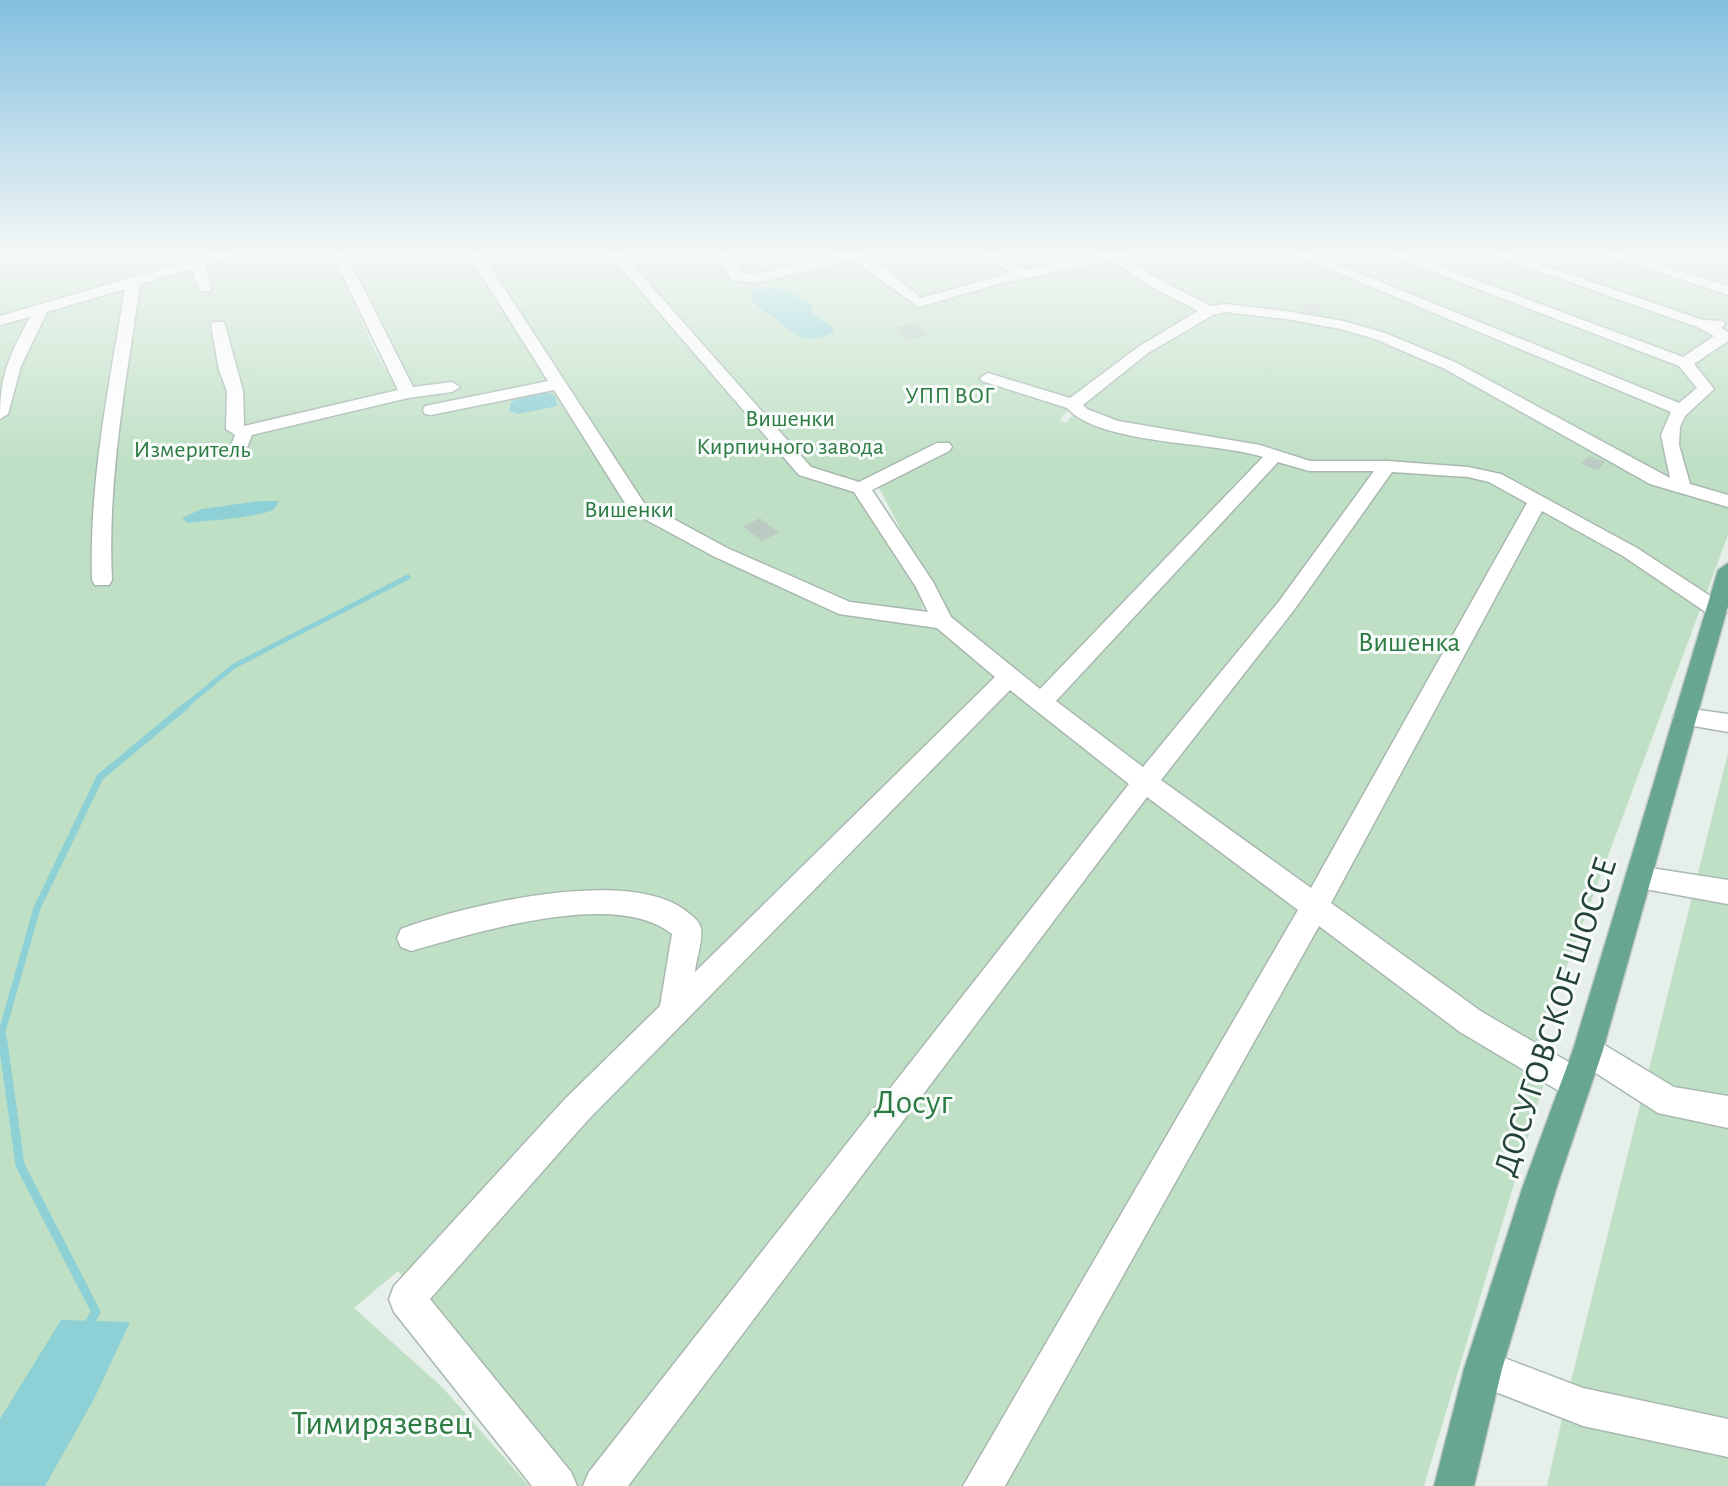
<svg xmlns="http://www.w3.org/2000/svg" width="1728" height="1486" font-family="'Alegreya Sans',sans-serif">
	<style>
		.green { fill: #bfe0c5 }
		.water { fill: #8dd0d5 }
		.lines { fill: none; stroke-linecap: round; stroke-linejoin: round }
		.stream-far2 { stroke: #8dd0d5; stroke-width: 5 }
		.stream-far1 { stroke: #8dd0d5; stroke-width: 7 }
		.stream { stroke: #8dd0d5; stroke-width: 9 }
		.building { fill: #bbcac3 }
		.minor-casing { stroke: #a8b8b1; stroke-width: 3 }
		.major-casing { stroke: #c2cac7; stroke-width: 3 }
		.minor { fill: #fff; fill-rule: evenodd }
		.major { fill: #69a691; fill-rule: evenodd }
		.labels { text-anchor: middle; stroke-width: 6; stroke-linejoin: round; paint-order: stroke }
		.far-park-label { font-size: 24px; fill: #2c7b43; stroke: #f7fbf9 }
		.park-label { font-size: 28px; fill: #2c7b43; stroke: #f7fbf9 }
		.near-street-label { font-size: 34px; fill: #244237; stroke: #f7fbf9 }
		.near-park-label { font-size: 34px; fill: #2c7b43; stroke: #f7fbf9 }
	</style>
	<rect width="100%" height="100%" fill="#e6efea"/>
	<!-- green -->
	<g class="green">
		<path d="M0,254h331l47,103 26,42 13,-6 -69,-139h1380v242l-61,-20 -205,-111 -84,-34 -127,-25h-43l-132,92 -16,22 6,3 15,-19 63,-47 72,-44h48l106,20 84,36 90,49 184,89v28l-194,519 -415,-302 -174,-136 -63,-123 -10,-15 -18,10c27,38 60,80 71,127l294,238 325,230 -120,403h-846l-180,-215 -44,37 89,80 86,98h-529z"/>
		<polygon points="1728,753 1728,1486 1547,1486 1566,1401"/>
	</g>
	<!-- water -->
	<g class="water">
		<path d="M772,288l13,1 27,16v9l16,9 7,9c-28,12 -36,8 -56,-11 -11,-11 -18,-8 -29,-23l3,-9z"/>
		<polygon points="546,391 556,397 557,406 518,414 509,411 511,402 526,395"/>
		<path d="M259,501h20l-5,9c-27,9 -57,9 -86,13l-6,-5 20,-9z"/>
		<polygon points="61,1320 130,1322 94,1399 45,1486 0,1486 0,1419"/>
	</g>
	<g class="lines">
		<!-- stream-far2 -->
		<polyline class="stream-far2" points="184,707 234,666 408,577"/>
		<!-- stream-far1 -->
		<polyline class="stream-far1" points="4,1044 2,1032 37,908 100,777 187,705"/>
		<!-- stream -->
		<polyline class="stream" points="3,1042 20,1165 96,1312 87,1326"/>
	</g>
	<!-- building -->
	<g class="building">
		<polygon points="1313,302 1326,309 1311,314 1298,307"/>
		<polygon points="916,323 929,335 906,340 895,327"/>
		<polygon points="1589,456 1605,462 1598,470 1581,464"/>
		<polygon points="760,518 779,533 761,541 743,526"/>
	</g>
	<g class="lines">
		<defs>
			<g id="minor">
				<path d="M212,254h22l-29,11 7,23 -2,3h-10l-8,-22 -52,15c-14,99 -33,196 -28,296l-3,5h-14l-3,-5c-3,-99 17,-194 33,-291l-78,23 -26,54 -13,48 -8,5c0,-46 9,-62 30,-102l-30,8v-9z"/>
				<polygon points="332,254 346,254 413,387 452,382 460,387 452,392 408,398 252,435 246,450 234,450 231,446 235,435 226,429 227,391 219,370 211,325 213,322 223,322 225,325 243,391 244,426 398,390"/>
				<path d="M468,254h14l162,249 83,45 123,54 78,10 -12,-25 -62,-95 -55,-17 -190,-221h14l188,213 48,15 78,-39h12l3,4 -3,4 -77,39 61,92 18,35 89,72 223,-232c-50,-16 -163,-12 -196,-49l-85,-27 -2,-3 8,-5 82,25 68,-51 60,-36 -52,-27 -34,-24 -114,24 -79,23 -67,-47 -95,23 -25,-3 -16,-26h14l12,19c37,4 84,-26 117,-19 16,3 48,33 62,44l90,-25 -28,-19h17l26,16 77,-16h28l-5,4 30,20 55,28 14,-2 61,7 57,10 42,12 72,30 213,115 -9,-43 10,-23 -378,-158h19l367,149 18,-15 -18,-22 -293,-112h20l277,103 31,-21 -17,-9 -207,-73h20l193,66 20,1 2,3 -4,4 7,4v9l-34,23 20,25 -29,27 -5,11 -1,18 11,39 38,11v12l-78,-23 -205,-115 -70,-30 -34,-10 -55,-10 -61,-7 -12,3 -65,38 -65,52 4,4 31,12 142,24 50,16h77l81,6 33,7 136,74 87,57 4,5 -4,5h-14l-87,-59 -81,-45 -211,392 151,109 104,60 5,11 -5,11 -11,5 -11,-5 -104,-62 -141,-106 -314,560h-42l335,-576 -151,-113 -519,689h-45l6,-14 540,-688 -119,-94 -423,431 -157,178 141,173 6,14h-45l-138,-174 -5,-13 5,-13 171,-187 95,-93 12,-72c-56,-46 -197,-1 -261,17l-10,-4 -4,-9 4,-9c64,-24 227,-63 285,-18 6,5 14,10 15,18 2,13 -5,30 -6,43l300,-295 -58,-49 -98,-14 -126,-58 -83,-45 -76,-121 -123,25 -6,-1 -2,-4 2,-4 123,-25zM1278,462l31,9h65l-94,129 -137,167 -87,-66zM1392,472l76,5 21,5 38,21 -216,385 -150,-108 133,-170z"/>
				<polygon points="1603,254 1624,254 1728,286 1728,295"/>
				<polygon points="1685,708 1728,714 1728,732 1677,723 1673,717 1677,711"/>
				<polygon points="1638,866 1728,880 1728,904 1628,886 1625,878 1628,870"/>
				<polygon points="1588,1035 1674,1087 1728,1096 1728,1128 1658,1113 1577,1061 1573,1050 1577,1039"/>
				<polygon points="1483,1350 1583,1388 1728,1419 1728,1457 1583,1426 1470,1382 1464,1369 1470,1356"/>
			</g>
			<polygon id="major" points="1728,563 1728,606 1603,1050 1557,1186 1502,1369 1474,1486 1434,1486 1464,1369 1523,1186 1573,1050 1718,570"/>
		</defs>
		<!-- minor casing -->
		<use href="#minor" class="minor-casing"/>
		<!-- major casing -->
		<use href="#major" class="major-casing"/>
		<!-- minor -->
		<use href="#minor" class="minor"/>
		<!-- major -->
		<use href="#major" class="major"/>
	</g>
	<!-- sky -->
	<linearGradient id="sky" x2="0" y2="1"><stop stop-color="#83bfe0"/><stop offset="0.55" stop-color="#f4f8f6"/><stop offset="1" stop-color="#f4f8f6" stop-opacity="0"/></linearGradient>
	<rect width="1728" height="462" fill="url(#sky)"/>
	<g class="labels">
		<!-- far-park labels -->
		<g class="far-park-label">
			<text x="950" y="403">УПП ВОГ</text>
			<text x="790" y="426">Вишенки<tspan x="790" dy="28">Кирпичного завода</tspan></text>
			<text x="192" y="457">Измеритель</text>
			<text x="629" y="517">Вишенки</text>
		</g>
		<!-- park labels -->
		<g class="park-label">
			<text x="1409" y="651">Вишенка</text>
		</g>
		<!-- near-street labels -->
		<g class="near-street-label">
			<text transform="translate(1554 1016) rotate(-72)" y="12">ДОСУГОВСКОЕ ШОССЕ</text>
		</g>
		<!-- near-park labels -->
		<g class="near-park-label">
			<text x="913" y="1113">Досуг</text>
			<text x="382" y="1434">Тимирязевец</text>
		</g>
	</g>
</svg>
